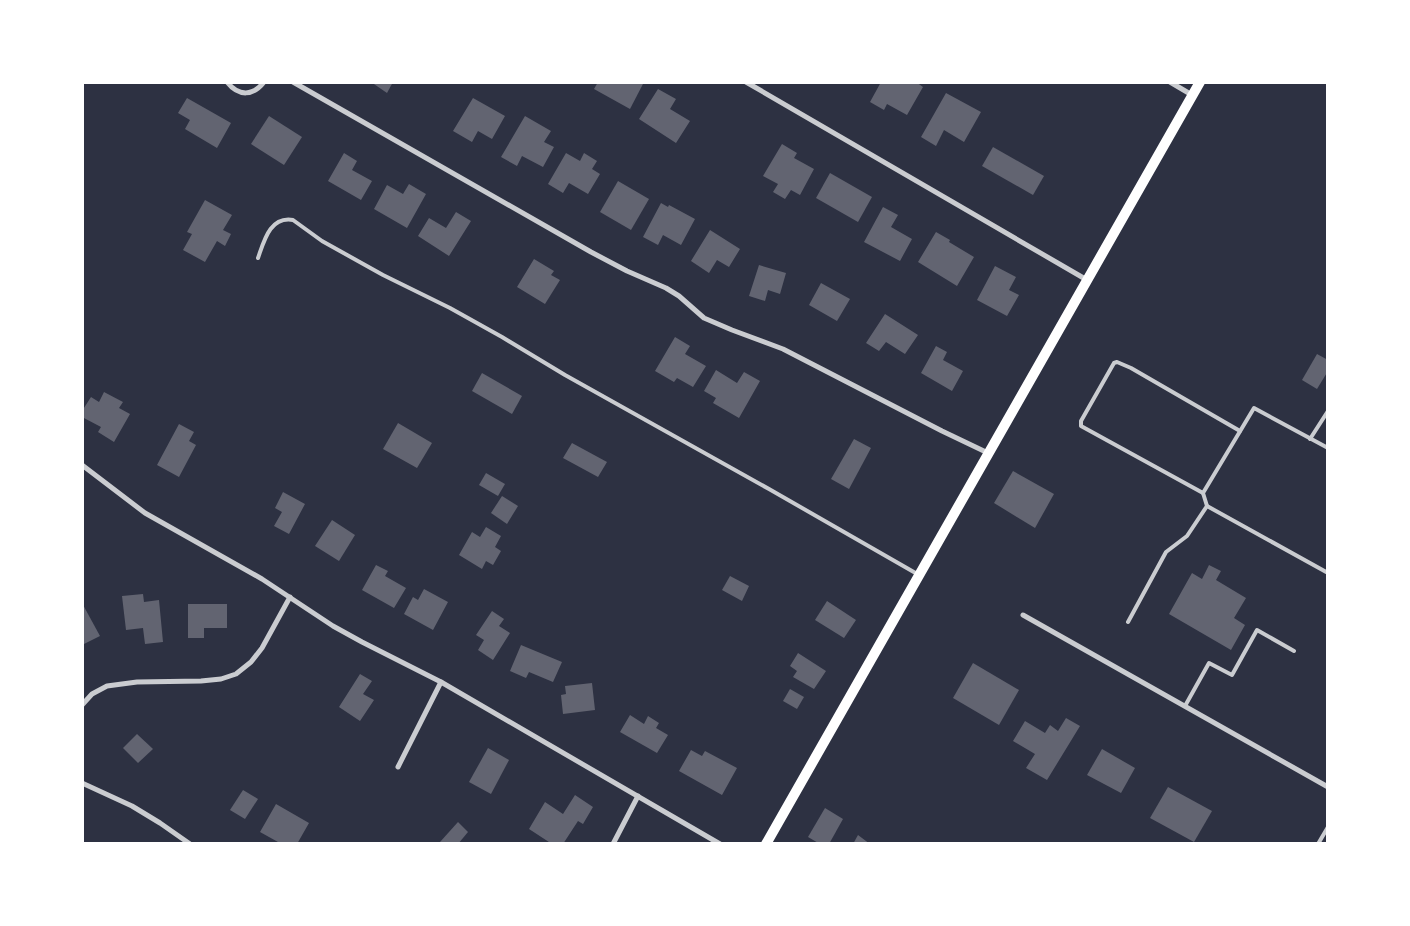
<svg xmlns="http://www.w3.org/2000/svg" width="1410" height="926" font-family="Lora,serif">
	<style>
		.building { fill: #626471 }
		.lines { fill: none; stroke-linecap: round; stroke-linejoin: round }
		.service { stroke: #caccd0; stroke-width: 4 }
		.minor { stroke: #caccd0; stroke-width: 5 }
		.secondary { stroke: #fff; stroke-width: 10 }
	</style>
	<rect width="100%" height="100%" fill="#2d3142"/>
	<!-- building -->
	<g class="building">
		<polygon points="371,82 393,82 387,93"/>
		<polygon points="598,82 644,82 630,109 594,89"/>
		<polygon points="881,82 916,82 923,87 907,115 887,104 884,110 870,102"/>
		<polygon points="658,89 676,99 670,109 690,121 676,143 639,119"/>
		<polygon points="946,93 981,112 964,142 944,130 936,146 921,137"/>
		<polygon points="187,98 231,123 217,148 185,129 190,120 178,113"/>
		<polygon points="473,98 505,116 492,139 478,131 472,142 453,131"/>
		<polygon points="269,116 302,137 284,165 251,144"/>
		<polygon points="525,116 551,131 544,142 554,147 543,167 522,156 517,166 501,157"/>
		<polygon points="782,144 797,153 794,158 814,169 800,195 791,190 785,199 773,192 778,184 763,176"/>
		<polygon points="993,147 1044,176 1033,195 982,166"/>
		<polygon points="344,153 357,161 352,170 372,181 361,200 328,181"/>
		<polygon points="566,153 580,161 584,153 597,161 592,169 600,174 588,194 569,183 563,193 548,184"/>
		<polygon points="830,173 872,197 858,222 816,198"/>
		<polygon points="618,181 649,199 631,230 600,212"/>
		<polygon points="409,184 426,194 407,228 374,209 387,185 403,194"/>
		<polygon points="205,200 232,215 223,230 231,234 225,246 217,241 205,262 183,250 192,234 187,232"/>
		<polygon points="661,203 668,207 669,205 695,219 681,245 663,235 658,245 643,237"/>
		<polygon points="883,207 898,215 891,227 912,239 900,261 864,242"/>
		<polygon points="456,212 471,221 449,256 418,236 429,218 446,228"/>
		<polygon points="710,230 740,249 729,267 717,260 709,273 691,261"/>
		<polygon points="936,232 950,240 949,242 974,257 957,286 918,262"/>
		<polygon points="534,259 554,271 551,275 560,280 545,304 517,287"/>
		<polygon points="759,265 786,273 780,294 768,290 765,301 749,296"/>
		<polygon points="995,266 1016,277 1009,290 1019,295 1007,316 977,300"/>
		<polygon points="821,283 850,299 837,321 809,305"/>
		<polygon points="885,314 918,335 905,354 886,342 879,351 866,343"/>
		<polygon points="675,337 690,346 685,354 706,366 693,387 677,378 674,382 655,371"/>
		<polygon points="936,346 947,352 943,360 963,371 952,391 921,373"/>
		<polygon points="1317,354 1328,360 1328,371 1317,389 1302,380"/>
		<polygon points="716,370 737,383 744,372 760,381 739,418 713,403 716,398 704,391"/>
		<polygon points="482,373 522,396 512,414 472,391"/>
		<polygon points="104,392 123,402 119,408 130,414 114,442 98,432 101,427 82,417 82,411 91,397 99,402"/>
		<polygon points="398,423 432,443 417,468 383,449"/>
		<polygon points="179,424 194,432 189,441 196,445 179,477 157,465"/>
		<polygon points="854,439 871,448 849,489 831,479"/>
		<polygon points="572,443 607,462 598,477 563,458"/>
		<polygon points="1013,471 1054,494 1035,528 994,503"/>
		<polygon points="486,473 505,484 498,496 479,485"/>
		<polygon points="283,492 305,504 289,534 274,526 282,512 275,508"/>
		<polygon points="502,496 518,506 507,524 491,513"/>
		<polygon points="332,520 355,535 339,561 315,546"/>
		<polygon points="486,527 501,536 495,547 501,551 493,565 486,561 482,569 459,555 472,532 480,537"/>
		<polygon points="376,565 388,571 385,576 406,588 394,608 362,590"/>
		<polygon points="1209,565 1221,571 1216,580 1246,598 1234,618 1245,625 1231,650 1169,614 1192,573 1202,579"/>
		<polygon points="730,576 749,586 742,601 722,590"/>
		<polygon points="424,589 448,602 433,630 404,614 413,597 418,600"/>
		<polygon points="143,594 144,602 159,600 163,642 145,644 143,628 126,630 122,596"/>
		<polygon points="827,601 856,620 844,638 815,620"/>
		<polygon points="82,603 100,636 82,645"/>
		<polygon points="188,604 227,604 227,628 204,628 204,638 188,638"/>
		<polygon points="492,611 504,619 499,626 510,633 493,660 478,650 484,640 476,635"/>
		<polygon points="521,645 562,662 553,682 529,672 526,678 510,671"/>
		<polygon points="798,653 826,671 814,689 793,677 797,671 790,666"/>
		<polygon points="973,663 1019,690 999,725 953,698"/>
		<polygon points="360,674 372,681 363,694 374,700 360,721 339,707"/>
		<polygon points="592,683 595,710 563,714 561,695 566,694 565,686"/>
		<polygon points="790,689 804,697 797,709 783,701"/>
		<polygon points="630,715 644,724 648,716 659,723 656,728 668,735 657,753 620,732"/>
		<polygon points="1066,718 1080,726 1047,780 1026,768 1035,754 1013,741 1025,721 1045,733 1050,725 1058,731"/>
		<polygon points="137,734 153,749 138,763 123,748"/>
		<polygon points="488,748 509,760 491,794 469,782"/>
		<polygon points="1102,749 1135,768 1121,793 1087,775"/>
		<polygon points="691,750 702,756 705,751 737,768 722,795 679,771"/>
		<polygon points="1168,787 1212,811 1194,842 1150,818"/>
		<polygon points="243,790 258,799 245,819 230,810"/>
		<polygon points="575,795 593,807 583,824 578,821 563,844 552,844 529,829 545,802 563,814"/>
		<polygon points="276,804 309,823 297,844 277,844 278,842 260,832"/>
		<polygon points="825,808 843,819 829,844 820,844 808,837"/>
		<polygon points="458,822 468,832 458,844 441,844 440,842"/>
		<polygon points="858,835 870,844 853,844"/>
	</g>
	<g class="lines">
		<!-- service -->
		<g class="service">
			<path d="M258,258c6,-17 12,-42 35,-38l29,21 61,34 67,33 52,29 63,38 204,114 150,86"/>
			<polyline points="1310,439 1328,411"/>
			<polyline points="1328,448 1254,408 1203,493 1207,506 1328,573"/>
			<polyline points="1203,493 1081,426 1081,421 1114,363 1117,362 1131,368 1240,431"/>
			<polyline points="1128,622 1166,552 1187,536 1207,506"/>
			<polyline points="1185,706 1209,663 1232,675 1257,630 1294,651"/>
			<polyline points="1318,844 1328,827"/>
		</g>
		<!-- minor -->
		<g class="minor">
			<path d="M227,82c12,15 26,14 37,0"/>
			<polyline points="293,82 591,252 627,271 666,288 679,296 704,318 732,330 783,349 942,431 988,453"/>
			<polyline points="746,82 1087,280"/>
			<polyline points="1170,82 1192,95"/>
			<polyline points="82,465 145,513 262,579 333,626 362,642 441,682 720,844"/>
			<polyline points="1023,615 1328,787"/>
			<polyline points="82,705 92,694 107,686 137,682 201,681 221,679 236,674 251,662 262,648 290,597"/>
			<polyline points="398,767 441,682"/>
			<polyline points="82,783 132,806 160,823 190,844"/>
			<polyline points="613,844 638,796"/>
		</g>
		<!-- secondary -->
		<polyline class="secondary" points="766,844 1200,82"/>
	</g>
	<!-- border -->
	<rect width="1410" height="926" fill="none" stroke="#ffffff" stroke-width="168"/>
</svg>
